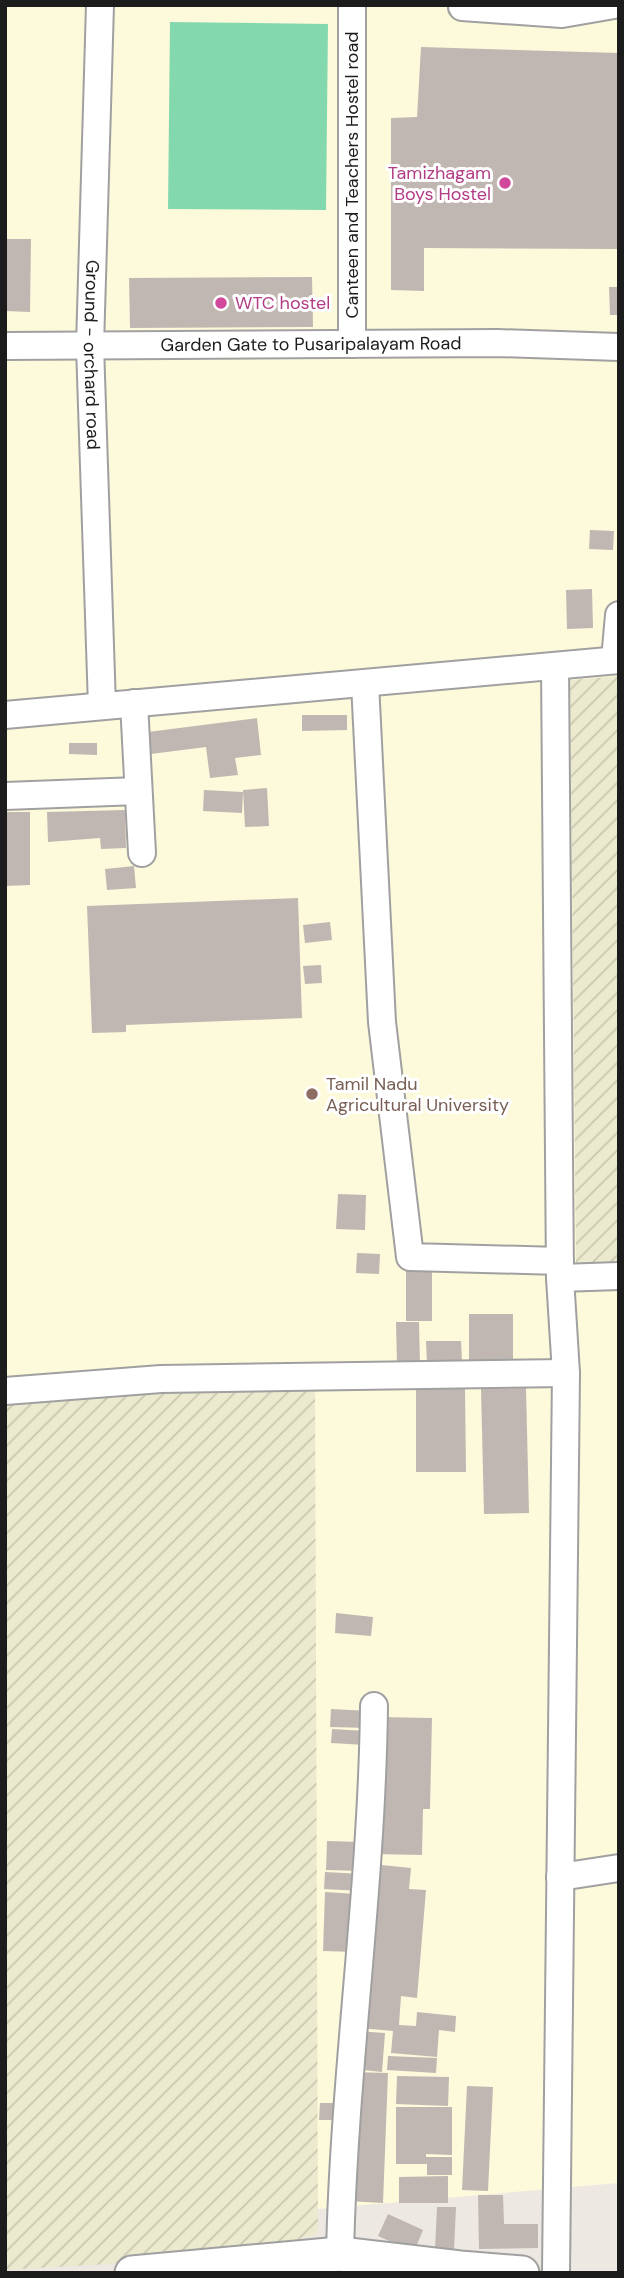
<svg xmlns="http://www.w3.org/2000/svg" width="624" height="2278" font-family="'DM Sans',sans-serif">
	<style>
		.education { fill: #fdf9db }
		.farmland { fill: url(#farmland-furrows) }
		.pitch { fill: #84d8ae }
		.building { fill: #c1b7b2 }
		.lines { fill: none; stroke-linecap: round; stroke-linejoin: round }
		.minor-casing { stroke: #a0a0a0; stroke-width: 30 }
		.tertiary-casing { stroke: #a0a0a0; stroke-width: 37 }
		.minor { stroke: #fff; stroke-width: 26 }
		.tertiary { stroke: #fff; stroke-width: 33 }
		.hotel-dot { fill: #d1479c; stroke: #fff; stroke-width: 2.5 }
		.education-dot { fill: #8d6e63; stroke: #fff; stroke-width: 2.5 }
		.labels { text-anchor: middle; stroke-width: 6; stroke-linejoin: round; paint-order: stroke }
		.hotel-label { font-size: 18px; fill: #b23c85; stroke: #fff; text-anchor: end }
		.street-label { font-size: 18px; fill: #1c1c1c; stroke: #fff }
		.education-label { font-size: 18px; fill: #785e54; stroke: #fff; text-anchor: start }
	</style>
	<defs>
		<pattern id="farmland-furrows" width="10" height="10" patternUnits="userSpaceOnUse" patternTransform="scale(1.75)"><rect width="10" height="10" fill="#ebeace"/><path d="M-1 1l2-2M0 10L10 0M9 11l2-2" fill="none" stroke="#c9c8b0"/></pattern>
	</defs>
	<rect width="100%" height="100%" fill="#ede8e2"/>
	<!-- education -->
	<polygon class="education" points="5,5 619,5 619,2183 5,2236"/>
	<!-- farmland -->
	<g class="farmland">
		<polygon points="619,676 619,1265 576,1265 570,680"/>
		<polygon points="315,1375 318,2234 226,2257 5,2270 5,1387"/>
	</g>
	<!-- pitch -->
	<polygon class="pitch" points="170,22 328,24 326,210 168,209"/>
	<!-- building -->
	<g class="building">
		<polygon points="421,47 619,53 619,249 424,248 424,291 391,290 391,118 417,117"/>
		<polygon points="5,239 31,239 30,312 5,311"/>
		<polygon points="312,277 313,327 130,328 129,278"/>
		<polygon points="609,287 619,287 619,315 610,315"/>
		<polygon points="590,530 614,531 613,550 589,549"/>
		<polygon points="592,589 593,628 567,629 566,590"/>
		<polygon points="302,715 347,715 347,730 302,731"/>
		<polygon points="257,718 261,755 235,758 238,775 210,778 206,747 143,755 140,733"/>
		<polygon points="69,743 97,743 97,755 69,754"/>
		<polygon points="267,788 269,826 245,827 243,790"/>
		<polygon points="204,790 243,792 242,813 203,811"/>
		<polygon points="125,810 126,848 101,849 100,838 48,842 47,812"/>
		<polygon points="5,812 30,812 30,885 5,886"/>
		<polygon points="134,866 136,888 107,890 105,869"/>
		<polygon points="298,898 302,1018 126,1025 126,1032 92,1033 87,906"/>
		<polygon points="330,922 332,940 305,943 303,925"/>
		<polygon points="321,965 322,983 305,984 303,966"/>
		<polygon points="338,1194 366,1195 365,1230 336,1229"/>
		<polygon points="357,1253 380,1254 379,1274 356,1273"/>
		<rect x="406" y="1270" width="26" height="51"/>
		<rect x="469" y="1314" width="44" height="49"/>
		<polygon points="396,1322 419,1322 420,1364 397,1365"/>
		<polygon points="426,1341 461,1341 462,1362 427,1363"/>
		<polygon points="526,1388 529,1513 484,1514 481,1389"/>
		<polygon points="416,1389 465,1389 466,1472 416,1472"/>
		<polygon points="336,1613 373,1617 371,1636 335,1633"/>
		<polygon points="331,1709 369,1711 368,1728 330,1727"/>
		<polygon points="379,1717 432,1718 430,1809 423,1809 422,1855 375,1854"/>
		<polygon points="332,1729 366,1731 365,1745 331,1743"/>
		<polygon points="327,1841 362,1842 361,1871 326,1870"/>
		<polygon points="372,1864 411,1868 409,1889 426,1890 417,1998 401,1996 399,2025 416,2026 417,2012 456,2016 455,2032 439,2030 437,2057 391,2053 393,2031 359,2028"/>
		<polygon points="325,1872 363,1874 361,1891 324,1889"/>
		<polygon points="325,1892 356,1894 354,1952 323,1951"/>
		<polygon points="357,2031 385,2033 382,2072 354,2069"/>
		<polygon points="388,2056 437,2058 436,2073 387,2070"/>
		<polygon points="352,2072 388,2073 383,2203 348,2201"/>
		<polygon points="397,2076 449,2077 448,2106 396,2104"/>
		<polygon points="467,2086 493,2087 488,2191 462,2190"/>
		<polygon points="320,2103 338,2103 338,2120 319,2120"/>
		<polygon points="396,2107 452,2107 452,2155 426,2154 426,2157 452,2157 452,2175 427,2175 427,2164 396,2164"/>
		<polygon points="448,2176 448,2203 399,2203 399,2177"/>
		<polygon points="478,2195 503,2195 504,2224 538,2224 538,2248 479,2249"/>
		<polygon points="437,2207 456,2207 454,2250 435,2249"/>
		<polygon points="388,2214 423,2230 414,2252 378,2236"/>
	</g>
	<g class="lines">
		<defs>
			<g id="minor">
				<path id="s1" d="M100,5l-10,341 12,360"/>
				<polyline points="462,7 562,14 614,5"/>
				<polyline points="352,344 352,5"/>
				<path id="s2" d="M5,346l493,-3 121,4"/>
				<polyline points="615,660 619,615"/>
				<polyline points="555,666 560,1278 566,1373 556,2273"/>
				<polyline points="365,683 382,1022 410,1257 560,1261"/>
				<polyline points="134,703 142,853"/>
				<polyline points="5,715 619,660"/>
				<polyline points="5,796 138,791"/>
				<polyline points="560,1278 619,1276"/>
				<polyline points="5,1391 161,1379 566,1373"/>
				<polyline points="560,1877 619,1868"/>
				<path d="M340,2254c4,-183 32,-365 34,-548"/>
			</g>
			<polyline id="tertiary" points="132,2273 340,2254 460,2268 522,2273"/>
		</defs>
		<!-- minor casing -->
		<use href="#minor" class="minor-casing"/>
		<!-- tertiary casing -->
		<use href="#tertiary" class="tertiary-casing"/>
		<!-- minor -->
		<use href="#minor" class="minor"/>
		<!-- tertiary -->
		<use href="#tertiary" class="tertiary"/>
	</g>
	<!-- markers -->
	<g class="hotel-dot">
		<circle cx="505" cy="183" r="7"/>
		<circle cx="221" cy="303" r="7"/>
	</g>
	<circle class="education-dot" cx="312" cy="1094" r="7"/>
	<g class="labels">
		<!-- hotel labels -->
		<g class="hotel-label">
			<text x="491" y="179">Tamizhagam<tspan x="491" dy="21">Boys Hostel</tspan></text>
			<text x="235" y="309" text-anchor="start">WTC hostel</text>
		</g>
		<!-- street labels -->
		<g class="street-label">
			<text transform="translate(352 175) rotate(-90)" y="6">Canteen and Teachers Hostel road</text>
			<text dy="6" stroke="none"><textPath href="#s2" startOffset="306">Garden Gate to Pusaripalayam Road</textPath></text>
			<text dy="6" stroke="none"><textPath href="#s1" startOffset="350">Ground - orchard road</textPath></text>
		</g>
		<!-- education labels -->
		<g class="education-label">
			<text x="326" y="1090">Tamil Nadu<tspan x="326" dy="21">Agricultural University</tspan></text>
		</g>
	</g>
	<!-- border -->
	<rect width="624" height="2278" fill="none" stroke="#1c1c1c" stroke-width="14"/>
</svg>
